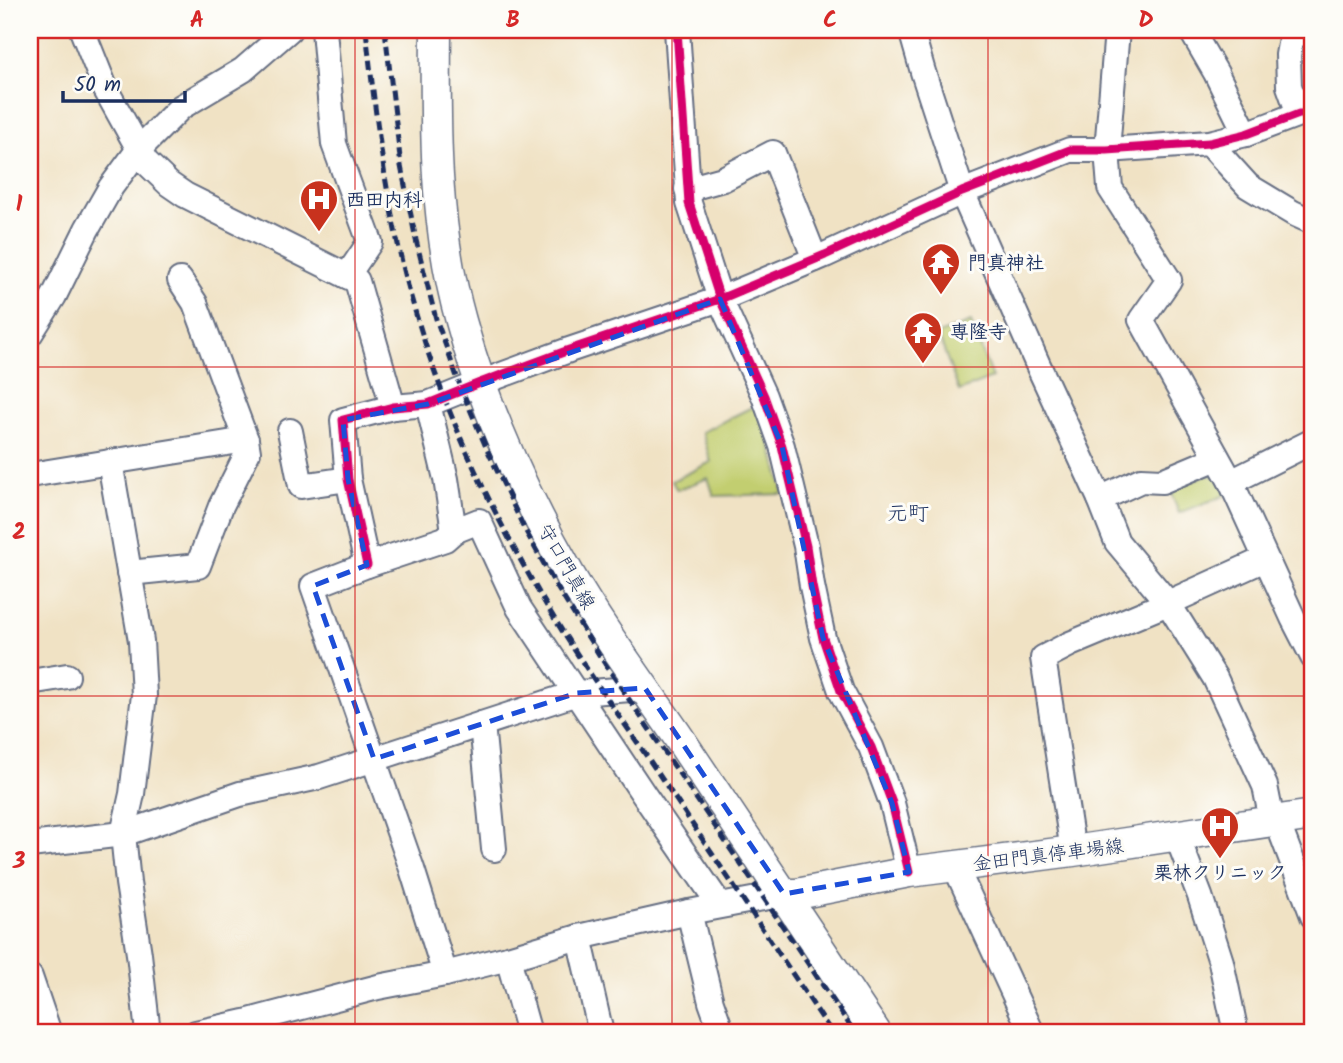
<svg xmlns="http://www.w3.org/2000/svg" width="1343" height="1063" font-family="Kalam,'Klee One',sans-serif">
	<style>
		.green { fill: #c2ce6f; stroke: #6e7e66; stroke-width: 2 }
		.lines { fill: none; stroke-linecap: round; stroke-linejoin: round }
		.minor-casing { stroke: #666e82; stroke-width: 28 }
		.major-casing { stroke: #666e82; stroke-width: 33 }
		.minor { stroke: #fff; stroke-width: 24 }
		.major { stroke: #fff; stroke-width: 30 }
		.rail { stroke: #1b2f5e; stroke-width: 5; stroke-dasharray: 10 5; stroke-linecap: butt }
		.cycleway-casing { stroke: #fdfcf7; stroke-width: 13 }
		.cycleway { stroke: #d6006c; stroke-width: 9 }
		.marked { fill: none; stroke: #1d4ed8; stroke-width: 5; stroke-dasharray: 14 9; stroke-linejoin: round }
		.grid { fill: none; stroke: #d62828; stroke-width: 2; stroke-opacity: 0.55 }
		.labels { text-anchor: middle; stroke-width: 6; stroke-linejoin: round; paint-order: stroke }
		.poi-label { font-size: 19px; font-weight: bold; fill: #1b2f5e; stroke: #fdfcf7; text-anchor: start }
		.street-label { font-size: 19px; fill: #1b2f5e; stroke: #fdfcf7 }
		.neighbourhood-label { font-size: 21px; fill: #1b2f5e; stroke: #fdfcf7 }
		.neatline { fill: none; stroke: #d62828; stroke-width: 2.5 }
		.grid-label { font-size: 23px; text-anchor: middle; font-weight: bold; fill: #d62828 }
	</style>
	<rect width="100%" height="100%" fill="#fdfcf7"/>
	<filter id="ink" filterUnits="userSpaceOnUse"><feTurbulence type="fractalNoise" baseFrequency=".0143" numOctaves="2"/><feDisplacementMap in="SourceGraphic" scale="14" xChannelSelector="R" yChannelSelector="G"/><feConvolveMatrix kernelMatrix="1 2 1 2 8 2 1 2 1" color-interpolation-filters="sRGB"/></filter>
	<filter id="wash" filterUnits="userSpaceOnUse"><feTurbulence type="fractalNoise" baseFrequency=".00686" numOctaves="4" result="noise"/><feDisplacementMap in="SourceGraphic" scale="28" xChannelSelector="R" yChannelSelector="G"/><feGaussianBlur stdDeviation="1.57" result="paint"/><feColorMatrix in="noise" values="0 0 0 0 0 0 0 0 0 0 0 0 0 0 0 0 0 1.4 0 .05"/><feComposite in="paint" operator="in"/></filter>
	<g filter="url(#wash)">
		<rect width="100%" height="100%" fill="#f0e2c4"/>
		<!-- green -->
		<g class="green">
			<polygon points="971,322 992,378 959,391 938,334"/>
			<polygon points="760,403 784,494 714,496 708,478 677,490 672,481 711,462 702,432"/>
			<polygon points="1206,475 1219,476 1226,495 1179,513 1170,490"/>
		</g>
	</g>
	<g filter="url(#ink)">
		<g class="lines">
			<defs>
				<g id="minor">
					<polyline points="82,30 106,90 146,162 169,184 185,195 357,281 393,407"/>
					<polyline points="324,30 334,144 370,242 347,276"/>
					<polyline points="677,30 689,203 720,299 764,396 782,446 806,546 812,586 823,638 841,691 871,747 892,803 909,872"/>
					<polyline points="911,30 923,72 962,192 1038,365 1100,499 1117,542 1168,603 1215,678 1265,786 1272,821"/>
					<polyline points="1117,30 1107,150 1110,188 1169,280 1141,320 1231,482 1293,618 1313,657"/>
					<polyline points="1191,30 1216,73 1246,134"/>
					<polyline points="1292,30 1292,33 1313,34"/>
					<polyline points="1292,33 1288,55 1289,86 1299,114"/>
					<polyline points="1209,143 1248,186 1293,213 1313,222"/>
					<polyline points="687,189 723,179 773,153 815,259"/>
					<polyline points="30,334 54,296 87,229 111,187 139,149 181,107 243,70 289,30"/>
					<polyline points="428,404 446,479 454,531 479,521 519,608 644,795 720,905"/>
					<polyline points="290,431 301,486 348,479"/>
					<polyline points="110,462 141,641 144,695 132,794 123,834 128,883 139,954 148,1033"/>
					<polyline points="30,475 246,440"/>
					<polyline points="1231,482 1313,441"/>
					<polyline points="1100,499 1141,480 1162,481 1217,458"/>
					<polyline points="367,565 348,479 343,420 393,407 428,404 480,383 569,350 720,299 825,255 962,192 1070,150 1107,150 1209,143 1246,134 1299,114 1313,114"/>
					<polyline points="129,573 198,566 221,506 248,452 246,440 195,303 180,280"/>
					<polyline points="30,682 67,676"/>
					<polyline points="482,724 494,849"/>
					<polyline points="1277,821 1313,916"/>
					<polyline points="1177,836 1200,896 1221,962 1236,1033"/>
					<polyline points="30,845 123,834 240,794 319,777 577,693 645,688"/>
					<polyline points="1073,851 1043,658 1070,644 1168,603 1265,559"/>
					<polyline points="955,866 1032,1033"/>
					<polyline points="689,912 711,1002 722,1033"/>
					<polyline points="579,937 601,1033"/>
					<polyline points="508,958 529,1033"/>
					<polyline points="445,974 412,869 313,586 367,565 445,539 454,531"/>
					<polyline points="30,977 49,1033"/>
					<polyline points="196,1033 245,1022 378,987 445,974 508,958 579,937 689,912 784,894"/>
				</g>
				<g id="major">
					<path d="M436,30c-1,97 -2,196 25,291 24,88 63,174 108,253 33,57 73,110 110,164 66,98 132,196 197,295"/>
					<polyline points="784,894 797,894 909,872 1073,851 1313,815"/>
				</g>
			</defs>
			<!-- minor casing -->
			<use href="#minor" class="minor-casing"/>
			<!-- major casing -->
			<use href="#major" class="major-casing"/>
			<!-- minor -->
			<use href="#minor" class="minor"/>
			<!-- major -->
			<use href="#major" class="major"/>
			<!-- rail -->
			<g class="rail">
				<path d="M366,30c11,99 23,198 53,294 28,93 71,184 119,267 34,59 74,114 112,170 61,91 122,182 182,272"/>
				<polyline points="385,30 401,166 416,240 436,319 461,388 486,447 524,528 555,584 601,658 855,1033"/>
			</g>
			<defs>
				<g id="cycleway">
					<polyline points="677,30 689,203 720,299 764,396 782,446 806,546 812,586 823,638 841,691 871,747 892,803 909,872"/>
					<polyline points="367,565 348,479 343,420 393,407 428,404 480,383 569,350 720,299 825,255 962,192 1070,150 1107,150 1209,143 1246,134 1299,114 1313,114"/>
				</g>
			</defs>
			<!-- cycleway casing -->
			<use href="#cycleway" class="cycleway-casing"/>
			<!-- cycleway -->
			<use href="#cycleway" class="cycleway"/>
		</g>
	</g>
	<!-- marked area -->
	<path class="marked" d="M720,299l62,147 41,192 69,165 17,69 -125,22 -139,-206 -68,5 -203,66 -61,-173 54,-21 -19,-86 -5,-59 85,-16z"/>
	<!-- grid -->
	<path class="grid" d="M355,30v1003M672,30v1003M988,30v1003M30,367h1283M30,696h1283"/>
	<!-- icons -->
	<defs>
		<symbol id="hospital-pin" viewBox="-11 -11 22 30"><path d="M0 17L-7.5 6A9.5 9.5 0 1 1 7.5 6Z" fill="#c8321e" stroke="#fdfcf7"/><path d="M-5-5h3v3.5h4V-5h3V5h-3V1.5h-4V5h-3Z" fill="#fff"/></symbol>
		<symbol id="temple-pin" viewBox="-11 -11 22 30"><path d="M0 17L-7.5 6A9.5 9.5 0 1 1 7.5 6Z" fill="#c8321e" stroke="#fdfcf7"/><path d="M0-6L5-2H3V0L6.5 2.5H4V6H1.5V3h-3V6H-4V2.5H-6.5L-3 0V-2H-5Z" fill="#fff"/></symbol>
	</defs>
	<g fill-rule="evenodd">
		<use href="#hospital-pin" x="297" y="177" width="44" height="60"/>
		<use href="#temple-pin" x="919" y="240" width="44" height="60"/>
		<use href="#temple-pin" x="901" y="309" width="44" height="60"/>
		<use href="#hospital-pin" x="1198" y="804" width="44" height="60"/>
	</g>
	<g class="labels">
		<!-- poi labels -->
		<g class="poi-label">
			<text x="346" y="206">西田内科</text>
			<text x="968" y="269">門真神社</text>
			<text x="950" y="338">専隆寺</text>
			<text x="1220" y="879" text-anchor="middle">栗林クリニック</text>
		</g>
		<!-- street labels -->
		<g class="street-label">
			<text transform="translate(567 566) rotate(60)" y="7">守口門真線</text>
			<text transform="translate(1048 854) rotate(-7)" y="7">金田門真停車場線</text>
		</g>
		<!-- neighbourhood labels -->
		<g class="neighbourhood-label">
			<text x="908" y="520">元町</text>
		</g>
	</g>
	<!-- margin -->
	<rect width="1343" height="1063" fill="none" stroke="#fdfcf7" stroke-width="77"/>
	<!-- scale -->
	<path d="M63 91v10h122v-10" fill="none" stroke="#1b2f5e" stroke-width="3.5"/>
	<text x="74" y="91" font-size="21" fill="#1b2f5e" stroke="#fdfcf7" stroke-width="5" paint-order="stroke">50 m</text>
	<rect x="38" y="38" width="1266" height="986" class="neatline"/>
	<g class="grid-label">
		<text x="197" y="27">A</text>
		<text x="513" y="27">B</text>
		<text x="830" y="27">C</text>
		<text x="1146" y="27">D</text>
		<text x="19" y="211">1</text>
		<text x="19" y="539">2</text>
		<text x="19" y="868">3</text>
	</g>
</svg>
